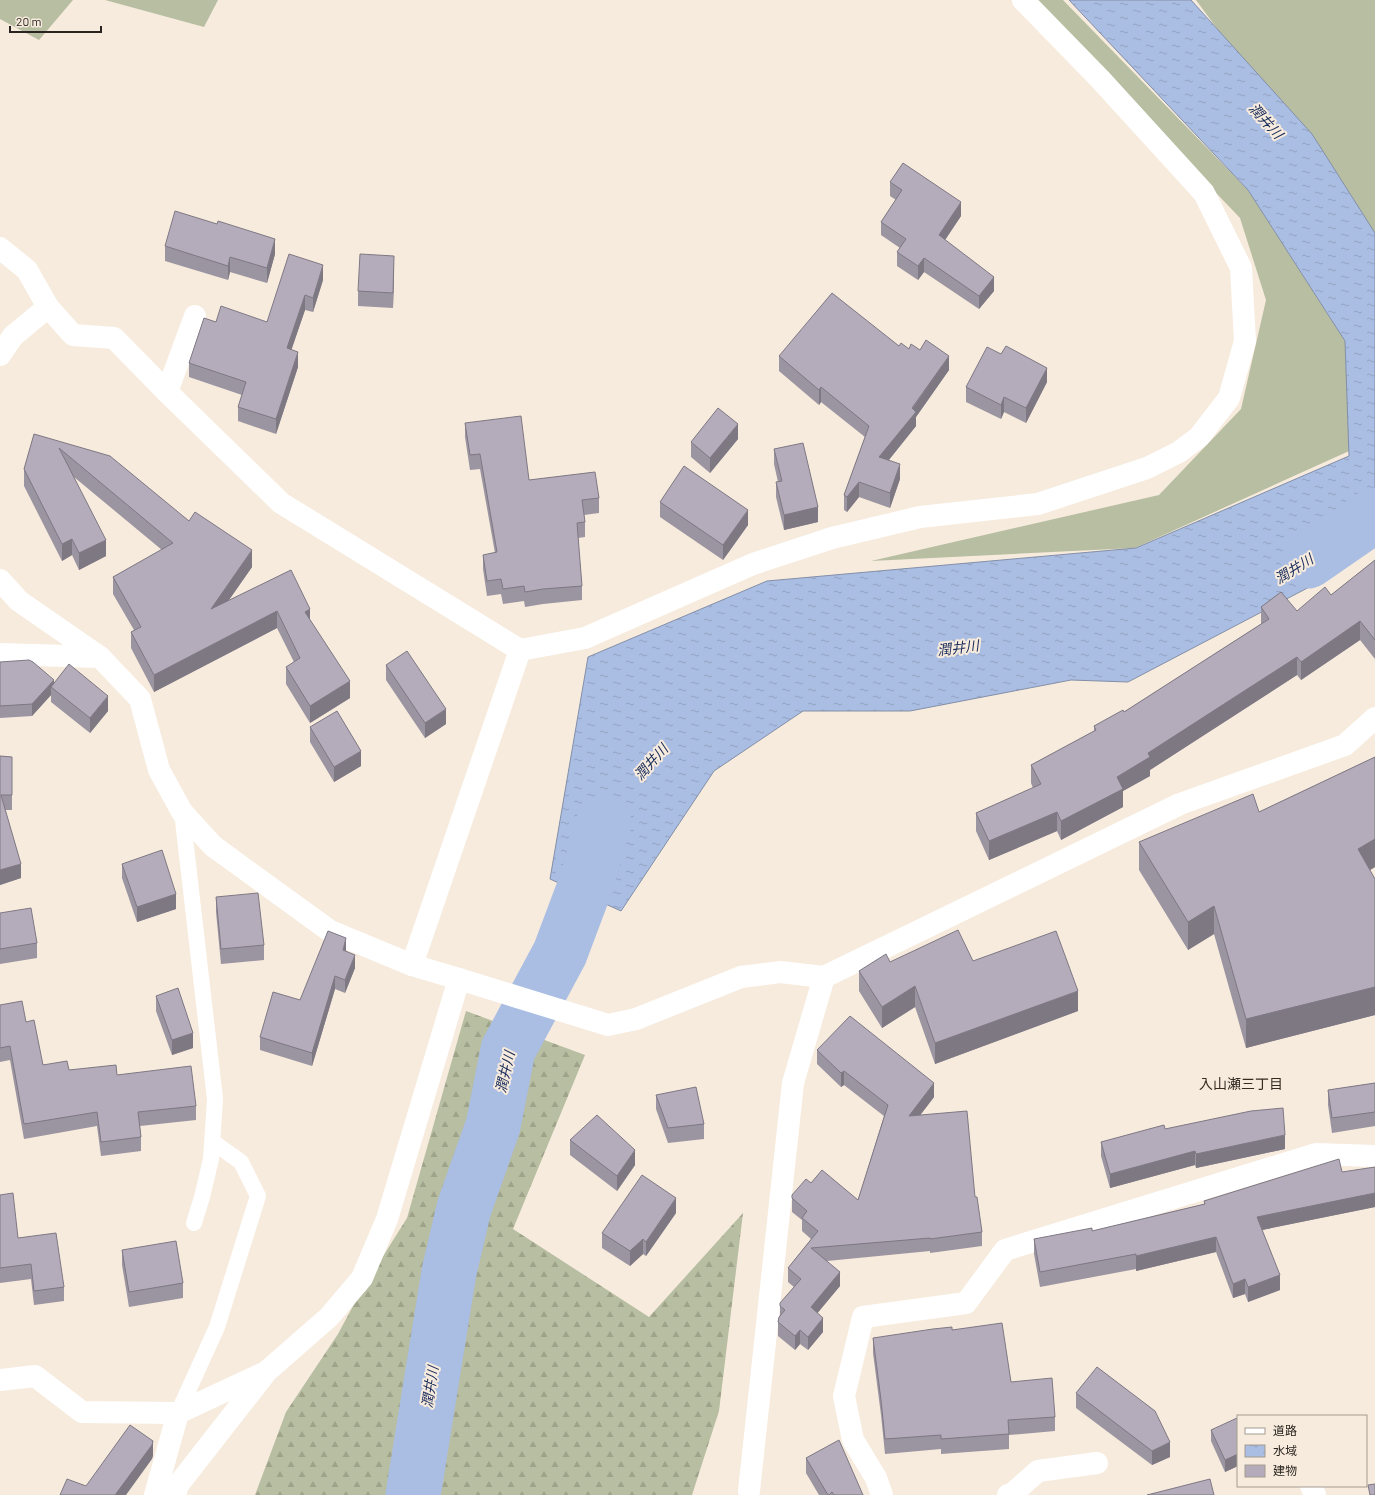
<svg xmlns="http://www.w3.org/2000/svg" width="1375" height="1495" font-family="Barlow,'Noto Sans JP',sans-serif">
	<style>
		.grass { fill: #b8bea1 }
		.forest { fill: url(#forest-firs) }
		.water { fill: url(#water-ripples); stroke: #838fa8 }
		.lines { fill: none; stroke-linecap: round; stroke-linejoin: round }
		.river { stroke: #aabde2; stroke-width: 55 }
		.lane { stroke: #fff; stroke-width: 16 }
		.street { stroke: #fff; stroke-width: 22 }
		.wall { fill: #9b94a1 }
		.shaded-wall { fill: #7e7883 }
		.building { fill: #b4acbb; stroke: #7e7883 }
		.labels { text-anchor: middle; stroke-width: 4; stroke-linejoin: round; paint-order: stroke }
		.water-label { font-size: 14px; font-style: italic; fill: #192d5b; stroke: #f7ebdd }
		.neighbourhood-label { font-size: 14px; fill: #342b21; stroke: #f7ebdd }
	</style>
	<defs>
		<pattern id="forest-firs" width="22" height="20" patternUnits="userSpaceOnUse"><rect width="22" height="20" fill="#b8bea1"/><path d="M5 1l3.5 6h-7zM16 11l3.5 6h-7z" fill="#9ea38a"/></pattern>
		<pattern id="water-ripples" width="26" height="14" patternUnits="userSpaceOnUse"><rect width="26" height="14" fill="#aabde2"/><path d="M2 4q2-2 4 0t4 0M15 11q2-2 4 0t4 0" fill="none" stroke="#92a2c1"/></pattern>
	</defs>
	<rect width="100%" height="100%" fill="#f7ebdd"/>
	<!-- grass -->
	<g class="grass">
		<polygon points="0,0 73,0 39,40 0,19"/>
		<polygon points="105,0 218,0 204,27"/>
		<polygon points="1032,0 1063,0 1248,190 1345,341 1358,447 1135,548 871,561 1159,495 1241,409 1266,300 1240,218"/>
		<polygon points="1196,0 1375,0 1375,244"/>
	</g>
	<!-- forest -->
	<polygon class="forest" points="466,1011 585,1055 513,1229 649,1317 743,1213 719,1411 692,1495 255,1495 286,1412 338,1334 360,1293 407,1218"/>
	<!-- water -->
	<polygon class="water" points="1069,0 1191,0 1312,134 1375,233 1375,512 1338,572 1128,682 1071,680 910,711 803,711 714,771 621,911 550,879 588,657 767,581 1136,548 1349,456 1345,341 1248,190"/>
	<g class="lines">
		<!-- river -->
		<g class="river">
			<polyline points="1308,561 1375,515"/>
			<polyline points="413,1495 449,1272 464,1208 493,1126 508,1050 560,953 587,881 604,822"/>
		</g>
		<!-- lane -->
		<g class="lane">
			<polyline points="182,812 215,1099 211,1159 202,1197 194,1223"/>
			<polyline points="178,1413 217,1327 258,1196 241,1162 213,1142"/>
		</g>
		<!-- street -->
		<g class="street">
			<polyline points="0,248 27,270 48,307 73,335 114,338 167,392"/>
			<polyline points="195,316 167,392 281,503 520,650 412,965"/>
			<polyline points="0,355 13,336 48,307"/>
			<polyline points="0,580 19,601 100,657"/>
			<polyline points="520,650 585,638 753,564 832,538 920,517 1038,504 1147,468 1179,452 1199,437 1229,398 1245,341 1241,268 1204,193 1100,79 1023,0"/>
			<polyline points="0,654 100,657 140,699 159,770 182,812 213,846 330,931 412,965 459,979 608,1025 636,1019 741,977 780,972 824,977 1180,804 1345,745 1375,718"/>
			<polyline points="0,1380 35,1376 82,1412 178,1413 266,1372 329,1317 362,1278 387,1219 459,979"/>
			<polyline points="1311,1486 1315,1495"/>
			<polyline points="749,1491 793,1083 824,977"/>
			<polyline points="155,1495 178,1413"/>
			<polyline points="175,1495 178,1485 264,1375"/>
			<polyline points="882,1495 876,1478 853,1440 844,1396 863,1317 966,1303 1005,1250 1316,1154 1375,1156"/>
			<polyline points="1008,1495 1011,1495 1038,1471 1097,1463"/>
		</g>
	</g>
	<!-- wall -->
	<g class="wall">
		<polygon points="890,182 961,216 945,240 994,291 979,309 924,272 918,280 897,266 897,252 900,248 881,235 881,222 896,200 890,196"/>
		<polygon points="165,246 275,254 267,283 230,272 228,280 165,261"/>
		<polygon points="394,271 393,308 358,306 358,291"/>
		<polygon points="323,280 313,312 305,310 291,350 298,367 276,434 238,421 238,407 242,395 189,377 189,363 267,322"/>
		<polygon points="899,346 909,349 949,370 916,417 916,426 889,460 900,479 890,508 859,497 847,512 844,510 844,495 865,437 821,402 819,405 779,371 779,356"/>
		<polygon points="1001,354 1047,382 1026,423 1004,412 1001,419 966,402 966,387"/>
		<polygon points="465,423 529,480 599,498 599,513 584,515 585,522 585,537 578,538 582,586 582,600 543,604 525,607 524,601 503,604 501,594 487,596 483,569 483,555 495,553 480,469 470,470 465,437"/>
		<polygon points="34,434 189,521 252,567 228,601 291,570 310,620 350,698 310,723 286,684 286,667 294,662 277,628 154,692 131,648 131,632 134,630 113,594 113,577 162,550 74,477 106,556 79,570 72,555 62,561 24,486 24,469"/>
		<polygon points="738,439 710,473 691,457 691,442"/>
		<polygon points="774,449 818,522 784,530 776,497 776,482 778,482 774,464"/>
		<polygon points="660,502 748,525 723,560 660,517"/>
		<polygon points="1375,560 1375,659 1360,640 1301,680 1297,675 1150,770 1150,776 1123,791 1123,807 1061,840 1057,831 989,860 976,831 976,813 1033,788 1031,783 1031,765 1094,731 1094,726 1124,712 1261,624 1261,607 1297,611 1331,595"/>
		<polygon points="0,662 54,683 108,711 90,733 51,702 51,695 32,716 0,718"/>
		<polygon points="386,665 446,724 425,738 386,680"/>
		<polygon points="310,727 361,766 334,782 310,742"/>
		<polygon points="0,756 12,757 12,810 5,810 21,878 0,885"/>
		<polygon points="1375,757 1375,867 1370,870 1375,879 1375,1015 1246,1048 1214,934 1188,950 1139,870 1139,842 1259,812"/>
		<polygon points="122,864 176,909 137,922 122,878"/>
		<polygon points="216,897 264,945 264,960 221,964 216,912"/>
		<polygon points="0,913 37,943 37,958 0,964"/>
		<polygon points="346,952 355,968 345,993 335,989 312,1066 260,1050 260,1037 300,1000"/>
		<polygon points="973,961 1078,1011 935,1064 915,1007 882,1028 859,991 859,971 890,962"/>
		<polygon points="156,996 193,1048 172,1055 156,1011"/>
		<polygon points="0,1005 26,1022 43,1065 69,1070 117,1075 196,1106 196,1120 140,1126 141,1137 141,1151 101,1156 97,1126 24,1139 10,1060 0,1062"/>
		<polygon points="817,1050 934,1097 920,1115 975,1197 982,1232 982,1246 930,1253 930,1251 827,1261 840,1286 817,1313 823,1332 808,1350 800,1344 795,1350 778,1336 778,1322 780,1316 780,1306 794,1287 788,1282 788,1268 811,1239 802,1231 802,1220 792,1212 792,1198 811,1183 858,1200 884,1116 844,1085 841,1087 817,1064"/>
		<polygon points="1375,1083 1375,1126 1332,1133 1328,1105 1328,1090"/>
		<polygon points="656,1095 704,1124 704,1139 668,1143 656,1109"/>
		<polygon points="1165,1129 1285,1149 1196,1168 1195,1165 1110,1188 1101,1156 1101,1142"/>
		<polygon points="570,1140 635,1165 617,1191 570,1155"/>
		<polygon points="1342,1172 1375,1207 1262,1230 1280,1290 1248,1302 1245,1294 1233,1298 1216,1252 1136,1271 1136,1269 1040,1287 1034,1254 1034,1239 1092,1231 1204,1204 1204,1201"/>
		<polygon points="0,1195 18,1238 64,1287 64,1301 34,1305 31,1279 0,1283"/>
		<polygon points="676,1213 646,1256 643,1254 630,1266 602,1248 602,1233"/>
		<polygon points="122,1250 183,1283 183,1298 129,1307 122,1265"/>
		<polygon points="952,1330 1011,1382 1055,1417 1055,1431 1009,1435 1009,1449 941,1454 941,1449 885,1454 881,1415 873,1353 873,1338"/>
		<polygon points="1076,1393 1170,1457 1152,1465 1076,1408"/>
		<polygon points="1238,1421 1238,1466 1225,1472 1211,1441 1211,1430"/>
		<polygon points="806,1458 863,1495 819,1495 806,1473"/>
	</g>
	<!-- shaded-wall -->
	<g class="shaded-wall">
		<polygon points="961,202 961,216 939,249 939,235"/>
		<polygon points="275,239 275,254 267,283 267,268"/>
		<polygon points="394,256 394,271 393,308 393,293"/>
		<polygon points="230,257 230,272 228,280 228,266"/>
		<polygon points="924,258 924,272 918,280 918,266"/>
		<polygon points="323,265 323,280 313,312 313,298"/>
		<polygon points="994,277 994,291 979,309 979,296"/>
		<polygon points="305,295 305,310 287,363 287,348"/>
		<polygon points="298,352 298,367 276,434 276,419"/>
		<polygon points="949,356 949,370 916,417 916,426 879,472 879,457"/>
		<polygon points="1047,368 1047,382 1026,423 1026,408"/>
		<polygon points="821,387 821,402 819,405 819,390"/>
		<polygon points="1004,397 1004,412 1001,419 1001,405"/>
		<polygon points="738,424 738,439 710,473 710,458"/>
		<polygon points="900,464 900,479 890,508 890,493"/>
		<polygon points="859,482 859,497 847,512 847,497"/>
		<polygon points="818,507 818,522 784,530 784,515"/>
		<polygon points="748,510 748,525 723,560 723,545"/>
		<polygon points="72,539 72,555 62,561 62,544"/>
		<polygon points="106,540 106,556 79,570 79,553"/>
		<polygon points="252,550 252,567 211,626 211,609"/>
		<polygon points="310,609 310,626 305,612"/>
		<polygon points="277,611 277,628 154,692 154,675"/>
		<polygon points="1360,621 1360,640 1301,680 1301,662"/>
		<polygon points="1297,657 1297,675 1150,770 1150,776 1123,791 1123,807 1061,840 1061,821 1117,777 1148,753"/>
		<polygon points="54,680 54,689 51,687 51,695 32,716 32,704"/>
		<polygon points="350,681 350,698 310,723 310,706"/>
		<polygon points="108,696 108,711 90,733 90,718"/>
		<polygon points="446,709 446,724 425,738 425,723"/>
		<polygon points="361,751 361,766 334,782 334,767"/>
		<polygon points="1057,812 1057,831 989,860 989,841"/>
		<polygon points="1375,839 1375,867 1358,877 1358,849"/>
		<polygon points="21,864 21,878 0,885 0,870"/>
		<polygon points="176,894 176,909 137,922 137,907"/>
		<polygon points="1214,906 1214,934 1188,950 1188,922"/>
		<polygon points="346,938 346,951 343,963 343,950"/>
		<polygon points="355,955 355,968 345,993 345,980"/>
		<polygon points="335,976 335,989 312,1066 312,1053"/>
		<polygon points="915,986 915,1007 882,1028 882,1007"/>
		<polygon points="1375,987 1375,1015 1246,1048 1246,1019"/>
		<polygon points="1078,991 1078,1011 935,1064 935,1043"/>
		<polygon points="193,1033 193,1048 172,1055 172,1040"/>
		<polygon points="844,1071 844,1085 841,1087 841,1073"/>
		<polygon points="934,1083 934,1097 909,1130 909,1116"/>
		<polygon points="1285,1135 1285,1149 1196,1168 1196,1154"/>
		<polygon points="635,1150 635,1165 617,1191 617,1176"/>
		<polygon points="1195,1151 1195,1165 1110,1188 1110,1174"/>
		<polygon points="1375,1193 1375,1207 1257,1231 1257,1217"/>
		<polygon points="676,1198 676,1213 646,1256 646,1242"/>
		<polygon points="1216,1237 1216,1252 1136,1271 1136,1256"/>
		<polygon points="643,1239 643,1254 630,1266 630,1251"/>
		<polygon points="840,1272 840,1286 811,1321 811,1307"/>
		<polygon points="1280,1275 1280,1290 1248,1302 1248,1287"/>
		<polygon points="1245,1279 1245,1294 1233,1298 1233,1284"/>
		<polygon points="823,1318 823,1332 808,1350 808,1337"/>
		<polygon points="800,1330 800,1344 795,1350 795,1336"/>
		<polygon points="153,1441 153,1456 152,1459 126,1495 115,1495"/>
		<polygon points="1170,1442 1170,1457 1152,1465 1152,1451"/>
		<polygon points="1238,1454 1238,1466 1225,1472 1225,1460"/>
	</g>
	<!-- building -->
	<g class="building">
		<polygon points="903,163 961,202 939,235 994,277 979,296 924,258 918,266 897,252 906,239 881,222 902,190 890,182"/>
		<polygon points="175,211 217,224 218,221 275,239 267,268 230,257 228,266 165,246"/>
		<polygon points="289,254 323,265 313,298 305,295 287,348 298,352 276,419 238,407 246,382 189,363 204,318 216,322 221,306 267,322"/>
		<polygon points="360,254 394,256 393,293 358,291"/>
		<polygon points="832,293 899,346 901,343 909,349 911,344 920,350 926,340 949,356 912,408 916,412 879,457 900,464 890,493 859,482 847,497 844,495 869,426 821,387 819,390 779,356"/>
		<polygon points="1006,346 1047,368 1026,408 1004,397 1001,405 966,387 987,347 1001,354"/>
		<polygon points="718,408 738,424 710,458 691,442"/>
		<polygon points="521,416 529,480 595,472 599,498 582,500 585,522 577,523 582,586 543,589 525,592 524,586 503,589 501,579 487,581 483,555 497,552 480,454 470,455 465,423"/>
		<polygon points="34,434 110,456 189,521 195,512 252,550 211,609 291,570 310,609 305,612 350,681 310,706 286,667 300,658 277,611 154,675 131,632 141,627 113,577 173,543 59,448 106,540 79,553 72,539 62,544 24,469"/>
		<polygon points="803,443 818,507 784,515 776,482 782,481 774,449"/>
		<polygon points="684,466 748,510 723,545 660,502"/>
		<polygon points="1375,560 1375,640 1360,621 1301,662 1297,657 1148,753 1150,757 1117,777 1123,789 1061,821 1057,812 989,841 976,813 1041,784 1031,765 1096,730 1094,726 1123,710 1124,712 1269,619 1261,607 1281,592 1297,611 1325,587 1331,595"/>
		<polygon points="407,651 446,709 425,723 386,665"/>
		<polygon points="29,660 33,662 54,680 32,704 0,706 0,662"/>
		<polygon points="69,664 108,696 90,718 51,687"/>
		<polygon points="337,711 361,751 334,767 310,727"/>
		<polygon points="0,756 12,757 12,795 1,795 21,864 0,870"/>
		<polygon points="1375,757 1375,839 1358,849 1375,879 1375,987 1246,1019 1214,906 1188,922 1139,842 1253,794 1259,812"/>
		<polygon points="162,850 176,894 137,907 122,864"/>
		<polygon points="258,893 264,945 221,949 216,897"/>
		<polygon points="31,908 37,943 0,949 0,913"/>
		<polygon points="958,930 973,961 1056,931 1078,991 935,1043 915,986 882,1007 859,971 886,954 890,962"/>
		<polygon points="328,931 346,938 343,950 355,955 345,980 335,976 312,1053 260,1037 273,992 300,1000"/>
		<polygon points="178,988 193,1033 172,1040 156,996"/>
		<polygon points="22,1001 26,1022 34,1020 43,1065 67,1061 69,1070 116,1065 117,1075 191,1066 196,1106 138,1112 141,1137 101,1142 97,1112 24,1124 10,1046 0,1048 0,1005"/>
		<polygon points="850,1016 934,1083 909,1116 967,1111 975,1197 977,1197 982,1232 930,1239 930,1238 811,1248 840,1272 811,1307 823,1318 808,1337 800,1330 795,1336 778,1322 779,1317 785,1310 780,1306 780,1303 801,1279 788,1268 818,1231 802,1218 807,1211 792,1198 792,1195 806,1179 811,1183 822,1170 858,1200 888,1105 844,1071 841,1073 817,1050"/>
		<polygon points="1375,1083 1375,1112 1332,1118 1328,1090"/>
		<polygon points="696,1087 704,1124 668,1128 656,1095"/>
		<polygon points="1283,1108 1285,1135 1196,1154 1195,1151 1110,1174 1101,1142 1164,1125 1165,1129 1251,1111"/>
		<polygon points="597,1115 635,1150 617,1176 570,1140"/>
		<polygon points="1339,1159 1342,1172 1375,1167 1375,1193 1257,1217 1280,1275 1248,1287 1245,1279 1233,1284 1216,1237 1136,1256 1136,1254 1040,1272 1034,1239 1092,1228 1092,1231 1205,1204 1204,1201"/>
		<polygon points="642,1175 676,1198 646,1242 643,1239 630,1251 602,1233"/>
		<polygon points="13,1193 18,1238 56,1233 64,1287 34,1291 31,1264 0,1268 0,1195"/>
		<polygon points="176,1241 183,1283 129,1292 122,1250"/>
		<polygon points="1002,1323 1011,1382 1052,1378 1055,1417 1008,1420 1009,1434 941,1439 941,1435 885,1439 881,1400 873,1338 933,1329 952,1327 952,1330"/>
		<polygon points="1097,1367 1155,1411 1170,1442 1152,1451 1076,1393"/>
		<polygon points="1237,1418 1238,1421 1238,1454 1225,1460 1211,1430"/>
		<polygon points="130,1425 153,1441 152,1445 115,1495 60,1495 67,1479 86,1486"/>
		<polygon points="839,1440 863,1495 834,1495 832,1492 829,1495 828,1495 806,1458"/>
		<polygon points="1210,1479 1214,1495 1147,1495"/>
		<polygon points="1375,1484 1375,1495 1370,1495 1368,1485"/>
	</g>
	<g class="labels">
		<!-- water labels -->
		<g class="water-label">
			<text transform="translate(1266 121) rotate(48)" y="5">潤井川</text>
			<text transform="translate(1294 569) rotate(-32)" y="5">潤井川</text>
			<text transform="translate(958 648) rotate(-7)" y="5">潤井川</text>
			<text transform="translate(651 762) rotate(-48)" y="5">潤井川</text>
			<text transform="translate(505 1072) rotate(-77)" y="5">潤井川</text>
			<text transform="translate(430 1387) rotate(-81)" y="5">潤井川</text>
		</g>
		<!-- neighbourhood labels -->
		<g class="neighbourhood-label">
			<text x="1241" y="1089">入山瀬三丁目</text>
		</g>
	</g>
	<!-- legend -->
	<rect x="1237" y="1415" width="130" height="72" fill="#f7ebdd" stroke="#a59b91"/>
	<rect x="1245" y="1428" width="20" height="6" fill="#ffffff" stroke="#a59b91"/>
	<text x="1273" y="1435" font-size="12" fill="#29241f">道路</text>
	<rect x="1245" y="1445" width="20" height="12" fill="url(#water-ripples)" stroke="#a59b91"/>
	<text x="1273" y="1455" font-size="12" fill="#29241f">水域</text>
	<rect x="1245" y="1465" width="20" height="12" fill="#b4acbb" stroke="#a59b91"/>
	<text x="1273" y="1475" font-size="12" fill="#29241f">建物</text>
	<!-- scale -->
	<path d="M10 26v6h91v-6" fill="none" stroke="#29241f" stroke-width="2"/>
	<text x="16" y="26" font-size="12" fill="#29241f" stroke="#f7ebdd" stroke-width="3" paint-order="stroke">20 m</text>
</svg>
